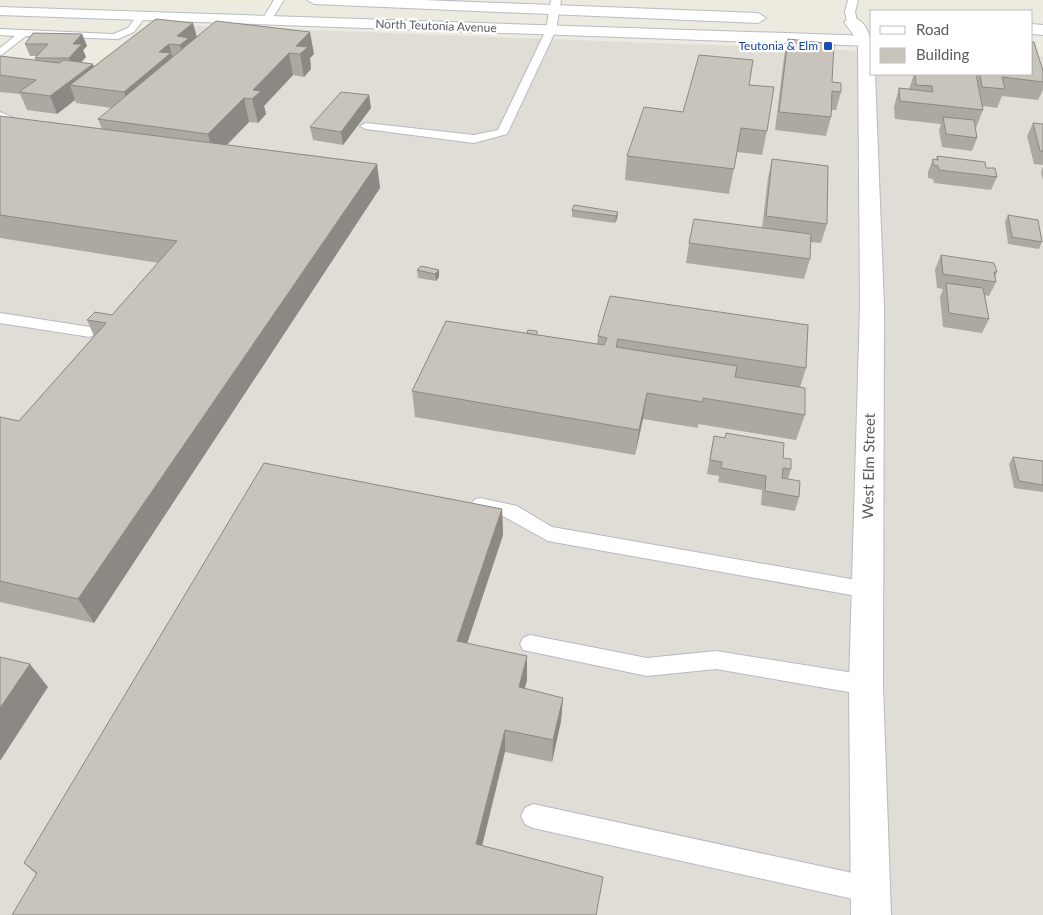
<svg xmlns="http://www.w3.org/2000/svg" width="1043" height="915" font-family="Lato,sans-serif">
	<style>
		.industrial { fill: #e0ddd7 }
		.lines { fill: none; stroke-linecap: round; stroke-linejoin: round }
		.lane-casing { stroke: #b7bac0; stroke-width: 2 }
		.street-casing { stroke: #b7bac0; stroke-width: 2 }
		.secondary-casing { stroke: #b8bcc3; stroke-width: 2 }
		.lane { fill: #fff; fill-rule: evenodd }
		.street { fill: #fff; fill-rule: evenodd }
		.secondary { fill: #fff; fill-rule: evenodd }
		.wall { fill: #aca9a2 }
		.shaded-wall { fill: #8c8984 }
		.building { fill: #c8c4bc; stroke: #8c8984 }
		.transit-dot { fill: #1a4fb4; stroke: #fff; stroke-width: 2 }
		.labels { text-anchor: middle; stroke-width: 4.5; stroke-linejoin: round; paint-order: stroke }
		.far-street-label { font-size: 12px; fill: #585c62; stroke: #fff }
		.far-transit-label { font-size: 12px; fill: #164399; stroke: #fff; text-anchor: end }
		.street-label { font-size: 15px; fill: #585c62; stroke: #fff }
	</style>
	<rect width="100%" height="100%" fill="#edeadf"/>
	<!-- industrial -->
	<polygon class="industrial" points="173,25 872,51 872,74 1032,74 1032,56 1043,57 1043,915 0,915 0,68 102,79"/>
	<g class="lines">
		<defs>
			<g id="lane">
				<polygon points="274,0 284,0 270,22 264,22 262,20"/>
				<polygon points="551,0 561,0 556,30 507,134 474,143 366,129 360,126 366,123 474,135 498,130 546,30"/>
				<polygon points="848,0 858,0 855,12 857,22 852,25 847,22 845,12"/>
				<polygon points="138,14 146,16 134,32 118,39 26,36 0,56 0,48 15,36 0,35 0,29 113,34 128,28"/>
				<polygon points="0,112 16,119 10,122 0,119"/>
				<polygon points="0,313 90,327 98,332 90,337 0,323"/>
				<polygon points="480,498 517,506 552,527 868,582 875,584 878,590 875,596 868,598 548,541 505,517 474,510 471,505 474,500"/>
				<polygon points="530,635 647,658 716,651 866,675 874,678 877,685 874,692 866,695 716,669 647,676 523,650 520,644 523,638"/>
				<polygon points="533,804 871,877 880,881 884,890 880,899 871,903 533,828 525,824 521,816 525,808"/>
			</g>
			<path id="street" d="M852,17c23,6 20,39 20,57h3l9,232 -1,379 8,230h-40l-2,-230 11,-379 -2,-265 -14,-19z"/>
			<g id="secondary">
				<polygon points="307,0 423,0 758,13 766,18 758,23 314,4"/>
				<polygon points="0,7 872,36 872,46 0,15"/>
				<polygon points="1032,24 1043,25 1043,35 1032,34"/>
			</g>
		</defs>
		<!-- lane casing -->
		<use href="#lane" class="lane-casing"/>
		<!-- street casing -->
		<use href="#street" class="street-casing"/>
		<!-- secondary casing -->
		<use href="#secondary" class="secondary-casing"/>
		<!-- lane -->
		<use href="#lane" class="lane"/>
		<!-- street -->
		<use href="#street" class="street"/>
		<!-- secondary -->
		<use href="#secondary" class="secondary"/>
	</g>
	<!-- wall -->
	<g class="wall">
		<polygon points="156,19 197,37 314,54 310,58 311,69 304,77 293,75 264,106 266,114 258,123 249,122 227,145 377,164 380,188 94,623 0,602 0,417 19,421 94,336 87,320 112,315 159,263 0,238 0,116 102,129 98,119 112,108 76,103 75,100 57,114 27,110 20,94 0,92 0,56 36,61 35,58 37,56 30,56 25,44 82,34 87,46 83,50 86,57 81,62 94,67"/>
		<polygon points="788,39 832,82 841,92 836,110 831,110 831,117 826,136 775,130 784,57"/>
		<polygon points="1043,71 1043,90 1038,100 1002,96 997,108 983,106 983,110 976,128 975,128 977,138 972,151 942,147 939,130 941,124 895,119 894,107 899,88 909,89 914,74 1032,74"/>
		<polygon points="749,85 767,131 762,155 737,152 729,194 625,180 627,156 683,112"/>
		<polygon points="369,95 371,108 343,145 313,140 310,127"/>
		<polygon points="1033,123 1043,124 1043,165 1034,164 1027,136"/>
		<polygon points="937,156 986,168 997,177 991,190 934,183 933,179 928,178 928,172 933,159 936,160"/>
		<polygon points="772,159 827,224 821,243 810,242 810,259 804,279 686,263 689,243 762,228 768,178"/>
		<polygon points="1043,167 1043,180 1041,172"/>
		<polygon points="572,210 618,212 617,219 615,223 572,217"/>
		<polygon points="1008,215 1042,242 1039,249 1008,244 1005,222"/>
		<polygon points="941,255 997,272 995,277 996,282 989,296 985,295 989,319 982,333 943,327 940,297 943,289 937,288 935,269"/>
		<polygon points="417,270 439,270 439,277 436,281 418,278"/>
		<polygon points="537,335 597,344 598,336 806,368 800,388 805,415 796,440 698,424 698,428 643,419 635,455 415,417 412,391"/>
		<polygon points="714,436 783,458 791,469 788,479 799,497 795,511 761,505 762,490 718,482 719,476 707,474 711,450"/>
		<polygon points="1013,457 1043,461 1043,492 1014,488 1009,464"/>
		<polygon points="502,509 503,535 467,643 527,680 525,688 563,698 561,721 552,762 505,752 36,874 24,863"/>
	</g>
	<!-- shaded-wall -->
	<g class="shaded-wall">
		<polygon points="193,23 198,41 185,62 177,36"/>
		<polygon points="310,32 314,54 310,58 311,69 304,77 300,54 296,46"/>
		<polygon points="82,34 87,46 83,50 86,57 73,71 69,58 73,44"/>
		<polygon points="169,44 176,71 130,110 124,92 159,52"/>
		<polygon points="289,53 293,75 264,106 266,114 258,123 252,99 253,90"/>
		<polygon points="93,64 99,81 70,85 75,100 57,114 50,96"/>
		<polygon points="369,95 371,108 343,145 341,132"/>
		<polygon points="244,98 249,122 214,158 208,134"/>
		<polygon points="377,164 380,188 94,623 78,599"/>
		<polygon points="618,212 617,219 615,223 616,216"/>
		<polygon points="439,270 439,277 436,281 435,274"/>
		<polygon points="647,393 643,419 635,455 639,430"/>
		<polygon points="502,509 503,535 460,665 457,641"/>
		<polygon points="527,656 527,680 519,710 519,687"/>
		<polygon points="30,664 48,687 0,761 0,708"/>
		<polygon points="563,698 561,721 552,762 553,740"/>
		<polygon points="505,730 505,752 478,863 476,844"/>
	</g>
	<!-- building -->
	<g class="building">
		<polygon points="156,19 193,23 177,36 189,38 180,45 169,44 159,52 171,53 124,92 70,85"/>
		<polygon points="216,21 310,32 296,46 308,47 300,54 289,53 253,90 261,91 252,99 244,98 208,134 98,119"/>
		<polygon points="33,33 82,34 73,44 82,44 69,58 35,58 48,44 25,44"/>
		<polygon points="788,39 834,44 832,82 841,83 841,92 832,91 831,117 779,112"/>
		<polygon points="1032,42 1034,42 1043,71 1043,82 1002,77 1005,89 982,87 980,74 1032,74"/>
		<polygon points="699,55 753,60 749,85 774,87 767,131 741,128 734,169 627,156 644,107 683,112"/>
		<polygon points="0,56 59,63 64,60 93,64 50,96 19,92 36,80 0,75"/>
		<polygon points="915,74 976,74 983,110 900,101 899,88 933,92 932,86 916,85"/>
		<polygon points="341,92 369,95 341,132 310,127"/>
		<polygon points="0,116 377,164 78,599 0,581 0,417 19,421 106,323 87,320 95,312 112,315 177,241 0,215"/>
		<polygon points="943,117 974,120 977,138 946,134"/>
		<polygon points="1033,123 1043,124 1043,151 1040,151"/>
		<polygon points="937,156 985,162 986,168 995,168 997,177 939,170 938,166 933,165 933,159 938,160"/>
		<polygon points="772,159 828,166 827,224 766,216"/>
		<polygon points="574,205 618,212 616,216 572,210"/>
		<polygon points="1008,215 1038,220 1042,242 1012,237"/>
		<polygon points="694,219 811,234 810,259 689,243"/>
		<polygon points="941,255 994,263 997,272 994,272 996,282 943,274"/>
		<polygon points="421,266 439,270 435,274 417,270"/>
		<polygon points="946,283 983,288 989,319 949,313"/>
		<polygon points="610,296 808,325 806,368 618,339 616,347 737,366 735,377 805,388 805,415 703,398 703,402 647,393 639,430 412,391 446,321 604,345 607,338 598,336"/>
		<polygon points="528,330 537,331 537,335 527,333"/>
		<polygon points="726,433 784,443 783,458 791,459 791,469 783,468 782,478 800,481 799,497 765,491 766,476 721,468 722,462 710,460 714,436 725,438"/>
		<polygon points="1013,457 1043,461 1043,485 1019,481"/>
		<polygon points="264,463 502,509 457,641 527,656 519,687 563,698 553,740 505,730 476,844 603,877 596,915 12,915 37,873 24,863"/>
		<polygon points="0,657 30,664 0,708"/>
	</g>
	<!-- markers -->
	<rect class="transit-dot" x="823" y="41" width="10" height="10" rx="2.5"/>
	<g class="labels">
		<!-- far-street labels -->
		<g class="far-street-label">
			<text transform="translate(436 26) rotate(2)" y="4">North Teutonia Avenue</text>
		</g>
		<!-- far-transit labels -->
		<g class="far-transit-label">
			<text x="818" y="50">Teutonia &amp; Elm</text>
		</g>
		<!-- street labels -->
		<g class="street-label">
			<text transform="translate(869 466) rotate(-89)" y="5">West Elm Street</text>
		</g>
	</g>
	<!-- legend -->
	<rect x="870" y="10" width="162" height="65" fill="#ffffff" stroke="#bcbec0"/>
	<rect x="880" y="26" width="25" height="8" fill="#ffffff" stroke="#bcbec0"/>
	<text x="916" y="35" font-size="15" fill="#585c62">Road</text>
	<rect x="880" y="48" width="25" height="15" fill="#c8c4bc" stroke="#bcbec0"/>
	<text x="916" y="60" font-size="15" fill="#585c62">Building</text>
</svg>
